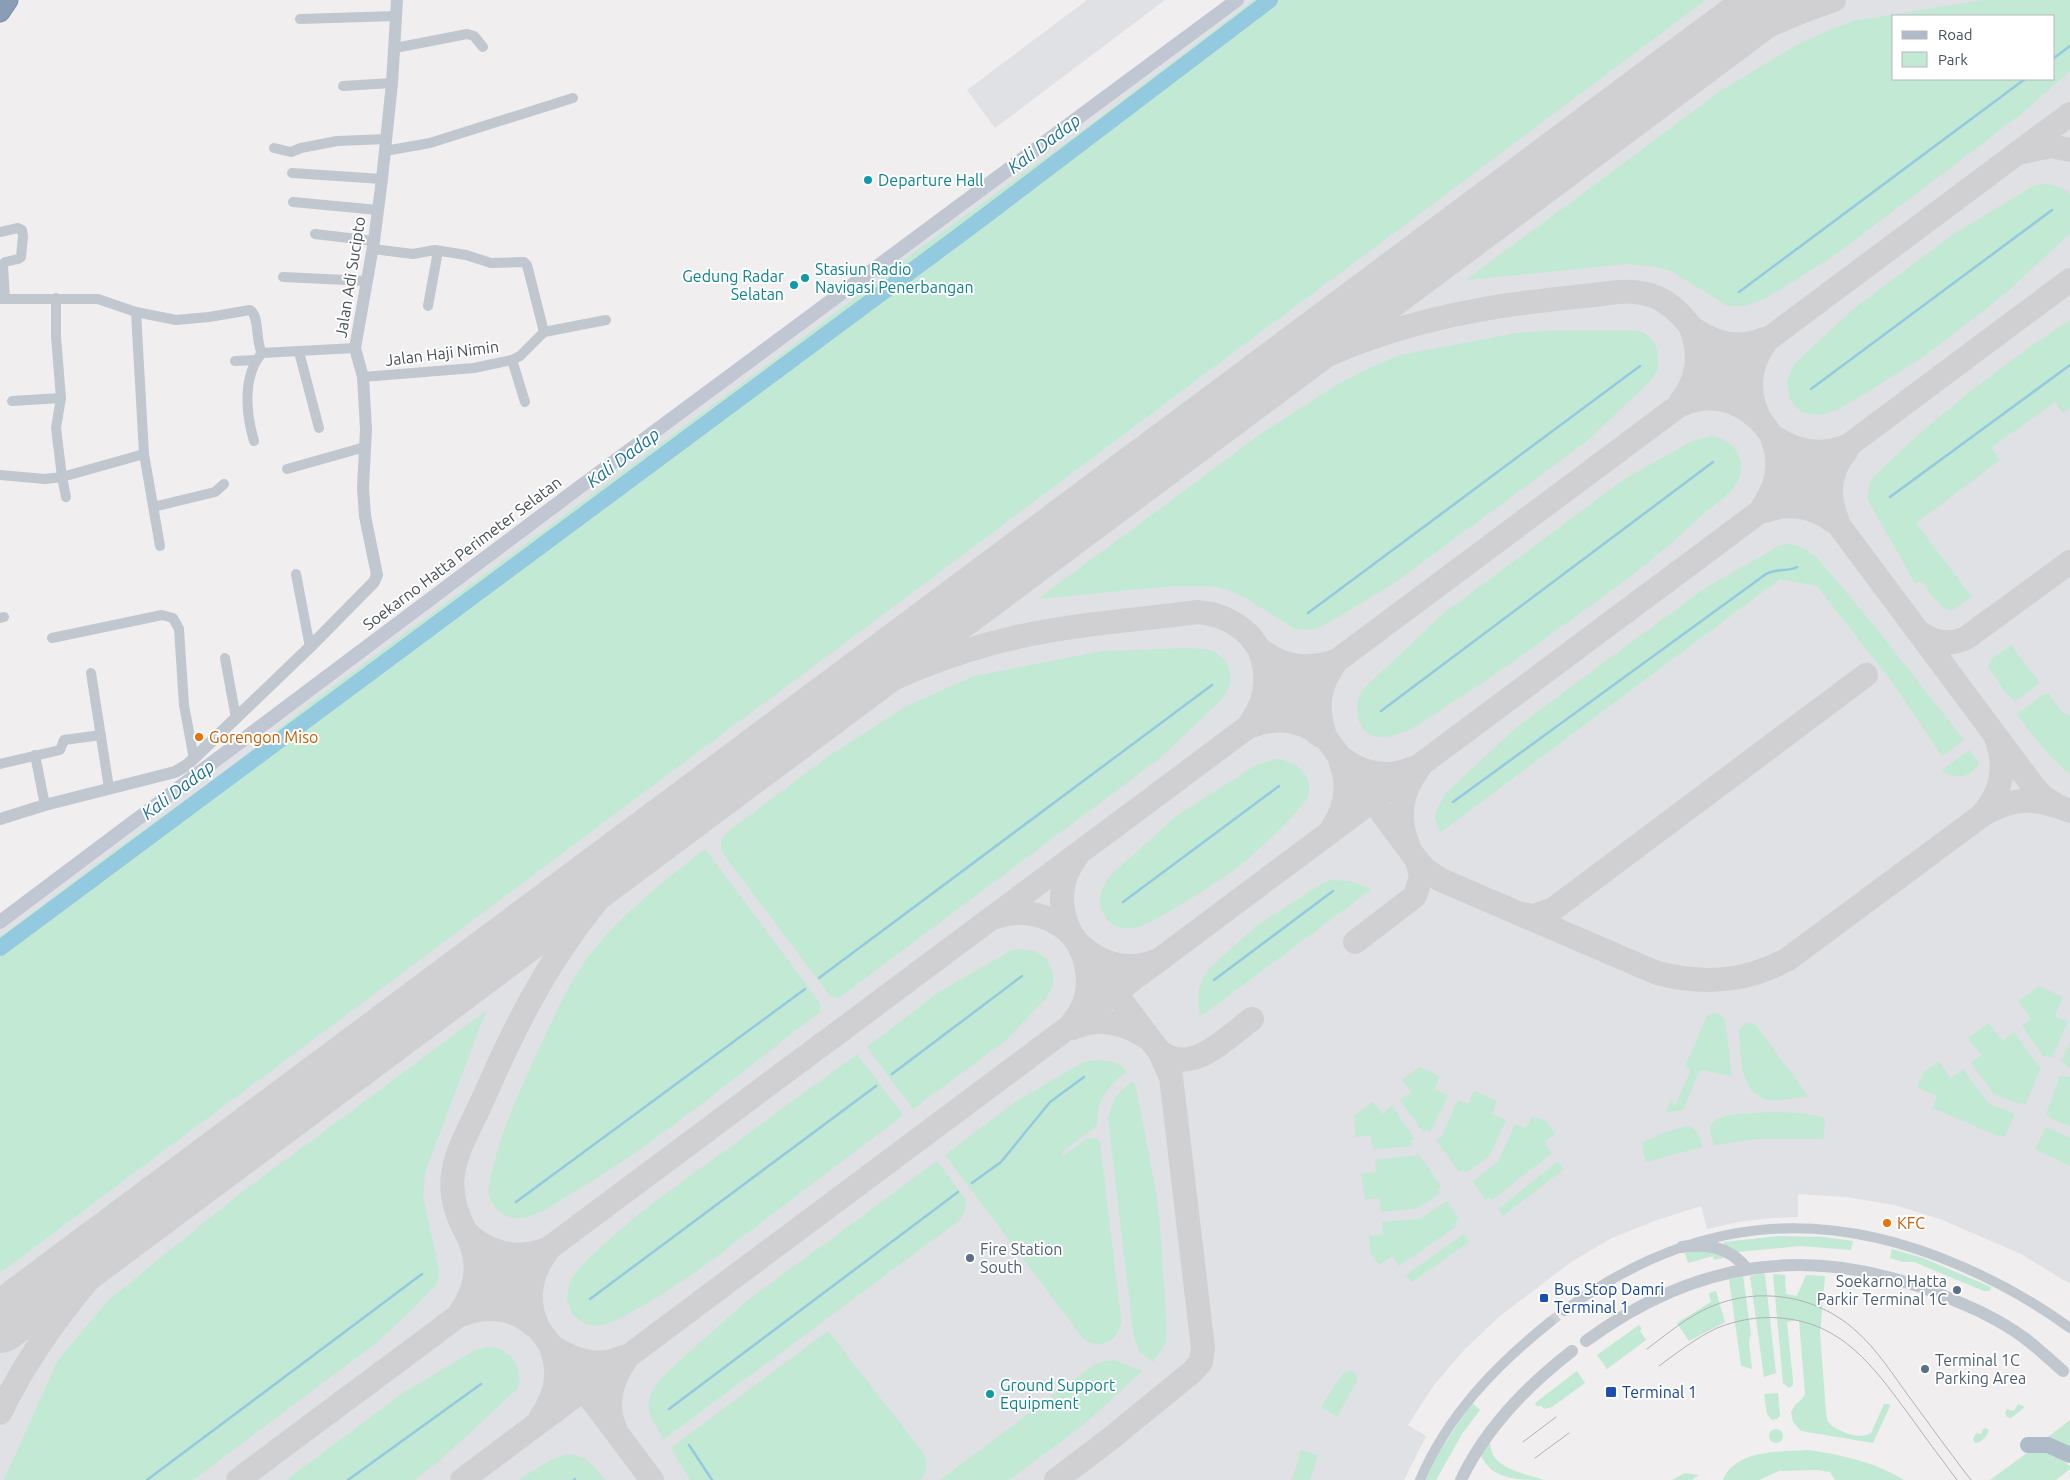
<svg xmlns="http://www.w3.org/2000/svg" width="2070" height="1480" font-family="Ubuntu,sans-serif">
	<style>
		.airport { fill: #e0e1e5; fill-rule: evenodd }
		.green { fill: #c1e9d3; fill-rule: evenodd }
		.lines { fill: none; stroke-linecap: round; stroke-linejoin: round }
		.stream { stroke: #93cae0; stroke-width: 2.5 }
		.river { stroke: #93cae0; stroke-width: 16 }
		.taxiway { stroke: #d0d0d2; stroke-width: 24 }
		.runway { stroke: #d0d0d2; stroke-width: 60 }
		.minor-tunnel { stroke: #ceced0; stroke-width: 10; stroke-dasharray: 10 5; stroke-linecap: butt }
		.motorway-casing { stroke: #7688a2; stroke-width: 21 }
		.minor { stroke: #c0c7ce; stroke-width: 10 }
		.tertiary { stroke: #c0c7ce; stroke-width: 12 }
		.secondary { stroke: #c0c7d2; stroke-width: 14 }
		.primary { stroke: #b0bbc9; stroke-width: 16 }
		.motorway { stroke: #8b9db6; stroke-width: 19 }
		.tram { stroke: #b0b2b7; stroke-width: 1 }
		.culture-dot { fill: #0f9aa8; stroke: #fff; stroke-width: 2 }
		.food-dot { fill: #e8710a; stroke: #fff; stroke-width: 2 }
		.service-dot { fill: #5c6f8a; stroke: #fff; stroke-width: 2 }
		.transit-dot { fill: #1a4fb4; stroke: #fff; stroke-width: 2 }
		.labels { text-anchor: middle; stroke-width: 4; stroke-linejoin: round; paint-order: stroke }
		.culture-label { font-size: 16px; fill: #0d838f; stroke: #fff; text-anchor: start }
		.street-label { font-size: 16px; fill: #484f58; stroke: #fff }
		.food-label { font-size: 16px; fill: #c56008; stroke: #fff; text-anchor: start }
		.service-label { font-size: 16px; fill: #4e5e75; stroke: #fff; text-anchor: start }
		.transit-label { font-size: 16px; fill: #164399; stroke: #fff; text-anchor: start }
		.water-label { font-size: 18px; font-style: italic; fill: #1d7396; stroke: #fff }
	</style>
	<rect width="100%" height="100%" fill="#f0eeee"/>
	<!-- airport -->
	<g class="airport">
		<polygon points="1087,0 1165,0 995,128 967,90"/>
		<path d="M1243,0h827v1284l-49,-30 -81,-35 -46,-14 -48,-8 -48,-3v23l-27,1 -33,4 -31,7 -6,-23 -44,14 -45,18 -41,24 -71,54 -35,33 -31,36 -26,40 18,11 -22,44h-1404v-553zM1894,16h160v63h-160z"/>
	</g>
	<!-- green -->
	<g class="green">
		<polygon points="1254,0 1706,0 0,1273 0,937 117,849 231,767 311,703 783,353 908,257 1086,128"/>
		<path d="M1983,0h87v71l-45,40 -190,144 -67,42 -12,5 -11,4h-17l-57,-35 -14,-4 -32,-3 -159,16 253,-188 74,-45 36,-17 24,-9zM1894,16h160v63h-160z"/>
		<path d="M2042,184c12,0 19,2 28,10v39l-64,60 -80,62 -65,41 -22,13 -14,5 -12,1 -11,-3 -8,-7 -5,-7 -2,-17 7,-17 63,-58 98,-73 75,-45z"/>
		<path d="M2070,320v88l-7,5 -8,-11 -64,46 9,12 -84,63 55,73c-6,4 -13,11 -19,14 -10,3 -25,-22 -30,-29l-7,2 -45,-79c-4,-11 -2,-17 3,-27 61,-59 126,-111 197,-157z"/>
		<polygon points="1560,330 1631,330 1643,332 1654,342 1657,350 1658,370 1649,382 1587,441 1393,584 1321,627 1312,630 1295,629 1244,597 1226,589 1211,586 1173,586 1038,599 1262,433 1340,383 1367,369 1400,355 1517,333"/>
		<path d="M1712,436c23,4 37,26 24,48 -9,13 -25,23 -36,33 -14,13 -28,26 -43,38 -27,23 -57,43 -85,64 -40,29 -79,58 -121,84 -19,12 -39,29 -60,33 -31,7 -41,-23 -29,-46l82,-77 179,-133 69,-39z"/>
		<path d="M1788,544c14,2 20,6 30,15l54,64 92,117 -22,16 -50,-74 -75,-96 -37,-7 -339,253 -4,-6 -2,-8 2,-9 8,-15 73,-68 187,-138 74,-42z"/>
		<polygon points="2011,645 2040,683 2015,701 2006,693 1988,667 1991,659"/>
		<polygon points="1185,648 1205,649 1214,651 1227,662 1231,677 1230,685 1222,699 1160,758 839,998 830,996 721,851 721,840 725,834 833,753 907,706 974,676 1102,651"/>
		<polygon points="2044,694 2049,694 2061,711 2070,716 2070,775 2049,755 2016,714"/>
		<path d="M1969,750l10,13c-9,15 -24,18 -37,7z"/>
		<path d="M1276,759c19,1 38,16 32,37 -4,13 -62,66 -75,75 -18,12 -82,55 -99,57 -13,2 -25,-2 -31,-15 -7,-15 -1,-26 8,-38l64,-58 81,-52z"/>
		<path d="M705,849l115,154v9c-82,62 -162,131 -251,183 -15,9 -33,23 -52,23 -15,0 -25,-12 -29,-25 8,-51 30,-100 52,-146 17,-36 30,-68 55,-99 30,-36 73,-71 110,-99z"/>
		<path d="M1331,880l19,1 22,8 -172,128c-3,-19 -3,-35 10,-49l46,-42 67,-43z"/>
		<polygon points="1017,949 1034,951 1047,959 1053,973 1053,984 1047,997 1006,1040 913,1109 867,1047 939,992 1010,951"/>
		<polygon points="2039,986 2063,997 2055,1016 2068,1022 2052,1057 2043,1056 2022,1026 2031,1019 2018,1001"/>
		<polygon points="486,1011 425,1172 423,1197 439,1270 439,1277 435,1286 408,1314 376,1343 193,1480 4,1480 57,1362 82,1331 111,1298 237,1196"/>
		<polygon points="1713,1013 1719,1014 1725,1020 1732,1076 1700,1070 1683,1110 1666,1112 1671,1099 1675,1107 1691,1070 1685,1066 1707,1016"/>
		<path d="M1746,1023l9,1 53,72c-12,1 -27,6 -39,4 -31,-5 -28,-48 -30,-70z"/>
		<polygon points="1989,1023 2002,1041 2014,1032 2038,1066 2041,1067 2025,1105 2020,1102 2019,1104 1994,1094 1971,1063 1981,1055 1968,1038"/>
		<polygon points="2070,1042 2070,1067 2065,1066 2066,1063 2061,1062"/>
		<polygon points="857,1054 903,1115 700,1269 653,1300 619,1319 600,1326 585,1324 573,1315 567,1300 569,1283 577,1271 591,1256 641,1212"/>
		<path d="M1100,1060c11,1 19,2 27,12 -14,9 -25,22 -29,38 -1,6 0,11 -2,16l-34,26 2,3 23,-16 9,-1 4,5 21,176c0,21 -22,34 -39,18l-137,-182 72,-54 66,-39z"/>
		<polygon points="1938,1061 1951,1078 1963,1069 1988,1103 2015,1114 2004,1137 1999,1135 1998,1136 1933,1108 1937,1096 1917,1087 1924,1072"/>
		<polygon points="1420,1067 1440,1076 1435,1089 1448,1096 1430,1132 1428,1129 1423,1132 1400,1100 1411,1092 1402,1080"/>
		<polygon points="2060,1076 2070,1077 2070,1126 2049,1118 2049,1115 2046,1114"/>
		<polygon points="1131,1082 1134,1082 1137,1093 1156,1192 1160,1225 1167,1333 1166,1342 1153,1362 1139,1352 1133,1332 1108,1118 1115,1097"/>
		<polygon points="1474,1091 1497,1101 1492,1114 1506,1120 1490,1155 1466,1173 1463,1170 1459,1172 1436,1140 1441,1137 1458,1100 1468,1104"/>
		<polygon points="1373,1102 1382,1114 1392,1106 1414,1138 1410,1141 1413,1146 1373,1149 1371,1135 1356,1137 1354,1116"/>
		<path d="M1773,1112l27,1 23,4 2,3 -2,19h-66l-43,6c-2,-5 -5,-14 -3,-20 6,-13 48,-12 62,-13z"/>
		<polygon points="1532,1116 1546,1121 1555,1134 1544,1142 1552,1153 1492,1200 1489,1197 1485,1200 1473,1181 1498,1162 1515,1124 1526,1129"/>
		<path d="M1686,1126c10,1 16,11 16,21l-56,15 -4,-19 21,-10z"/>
		<polygon points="2046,1127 2070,1138 2070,1166 2035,1149"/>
		<polygon points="1419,1155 1441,1186 1437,1189 1440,1193 1418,1208 1381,1212 1379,1198 1365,1200 1361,1174 1376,1172 1375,1160"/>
		<path d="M937,1161l29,39 -2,13 -4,7 -296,219c-17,-26 -23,-35 -2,-62l82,-74z"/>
		<polygon points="1558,1161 1564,1169 1503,1216 1498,1209"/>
		<polygon points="1447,1201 1459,1218 1455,1222 1457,1226 1399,1266 1392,1256 1379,1265 1370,1253 1369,1236 1383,1234 1382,1222 1420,1219"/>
		<polygon points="1464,1234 1469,1242 1412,1282 1406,1275"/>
		<polygon points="1779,1236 1824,1237 1853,1241 1851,1250 1801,1246 1737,1252 1724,1245 1724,1242"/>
		<polygon points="1892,1249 1923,1258 1991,1287 1990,1291 1984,1291 1914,1262 1903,1262 1890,1258"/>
		<polygon points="1700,1250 1727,1257 1714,1260 1713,1256 1688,1263 1685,1253"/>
		<polygon points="1763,1273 1765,1275 1776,1373 1764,1377 1750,1276"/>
		<path d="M1773,1274l12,1 1,19 11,2 9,-21 19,1 -5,57 6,80c1,4 1,9 4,11 8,8 31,16 41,9l13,-29h5l1,2 -17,37 -72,-12 -8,-9 -2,-10 4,-7 6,-5 4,-6 -6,-74 -12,2 6,59v4l-4,3 -6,-5z"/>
		<polygon points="1743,1276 1751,1334 1749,1342 1752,1369 1741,1366 1729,1279"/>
		<polygon points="1716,1291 1725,1322 1689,1341 1677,1323 1711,1302 1709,1293"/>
		<polygon points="1639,1325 1642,1329 1640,1331 1646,1340 1607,1369 1597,1355"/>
		<path d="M828,1331l93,119c7,10 8,20 -1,30h-230l-19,-32z"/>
		<path d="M490,1347c22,2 33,21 28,41l-79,73 -25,19h-128l117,-87 72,-43z"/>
		<polygon points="1115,1360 1142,1371 1081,1427 1009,1480 940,1480 1091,1367 1100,1362"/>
		<polygon points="1350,1370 1355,1373 1357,1381 1337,1417 1321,1407 1343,1373"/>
		<polygon points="1577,1371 1585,1383 1552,1407 1544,1409 1541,1405 1538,1407 1535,1403"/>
		<polygon points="1778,1393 1780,1416 1777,1419 1772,1420 1767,1414 1764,1394"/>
		<polygon points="1472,1403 1480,1410 1462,1434 1436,1480 1425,1480 1439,1452"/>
		<polygon points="2018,1404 2025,1407 2011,1418 2007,1417 2005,1413 2007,1409 2014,1411"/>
		<polygon points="2070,1420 2070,1450 2044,1440"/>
		<path d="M1984,1428l5,2c-2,6 -6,12 -14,13l-2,-4 3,-6 5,1z"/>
		<circle cx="1776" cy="1436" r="7"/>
		<path d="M1489,1439c1,5 2,11 4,16 8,15 36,20 51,25 -27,0 -54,0 -64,-27z"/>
		<polygon points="1301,1450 1318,1455 1310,1480 1292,1480"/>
		<path d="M1808,1450c34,5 67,12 96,30h-69l-5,-8 -13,-2 -38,1 -20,9h-36c12,-31 58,-28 85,-30z"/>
		<polygon points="2031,1450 2056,1452 2070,1467 2070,1469 2056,1480 1990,1480"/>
		<path d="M572,1454l15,6 18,20h-86c17,-11 33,-24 53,-26z"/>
		<polygon points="1685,1473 1699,1475 1692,1480 1672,1480"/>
	</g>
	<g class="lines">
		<!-- stream -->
		<g class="stream">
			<polyline points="2054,58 2070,46"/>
			<polyline points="1739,292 2025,79"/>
			<polyline points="1811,389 2052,210"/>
			<polyline points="1890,497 2070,365"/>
			<polyline points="1308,613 1640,366"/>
			<polyline points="1381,711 1713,462"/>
			<path d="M1453,802l313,-228c12,-6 22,-2 31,-7"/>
			<polyline points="1123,902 1279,786"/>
			<polyline points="819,978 1212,685"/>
			<polyline points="1214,980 1333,891"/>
			<polyline points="892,1074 1022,976"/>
			<polyline points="972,1183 1001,1162 1050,1102 1084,1077"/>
			<polyline points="516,1202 805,989"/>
			<polyline points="590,1299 876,1086"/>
			<polyline points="669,1409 958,1192"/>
			<polyline points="689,1445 712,1480"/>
			<polyline points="147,1480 422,1274"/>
			<polyline points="348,1480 481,1384"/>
			<polyline points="574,1480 575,1479"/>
		</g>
		<!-- river -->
		<polyline class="river" points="0,948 976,223 1270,0"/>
		<!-- taxiway -->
		<g class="taxiway">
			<path d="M1655,88c57,-35 115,-67 179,-88"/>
			<polyline points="2023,152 2051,146 2070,150"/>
			<path d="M1694,329c21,15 46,20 70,10"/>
			<path d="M1681,401c16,-20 20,-45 11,-70"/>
			<path d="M1683,404c30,-12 57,-3 78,18 -14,-27 -14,-55 5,-80"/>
			<path d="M1198,429c29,-19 57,-38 88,-54 60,-32 126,-53 193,-65 46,-9 93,-12 139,-18 32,-2 50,7 70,31l343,460 11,13 14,9"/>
			<path d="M1774,437c22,15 45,19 70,10"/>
			<path d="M1762,508c14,-20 20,-44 11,-67"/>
			<path d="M1765,511c24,-9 49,-5 69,11"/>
			<path d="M1837,519c-11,-24 -7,-49 10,-69"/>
			<path d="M1918,631c15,12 31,15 48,7l104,-76"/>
			<path d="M1264,652c20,15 45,18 68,10"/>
			<path d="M1251,722c15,-21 18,-44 10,-68"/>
			<path d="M1254,725c24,-8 48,-5 67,11"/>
			<path d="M1324,732c-8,-24 -5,-47 10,-67"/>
			<path d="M1343,759c21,15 45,20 70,9"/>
			<path d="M753,761c24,-16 48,-33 73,-48 58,-33 121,-60 187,-75 61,-14 123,-18 185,-26 21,2 36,9 51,23l168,225 9,10 15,10 216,93c47,12 89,9 131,-14l193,-143c32,-20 55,-19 89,-5"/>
			<path d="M1981,816c20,-21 26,-49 16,-75"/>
			<path d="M1331,830c15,-21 19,-45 9,-70"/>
			<path d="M1408,844c-11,-25 -7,-53 10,-74"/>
			<polyline points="1522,914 1534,916 1552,910 1866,675"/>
			<path d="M996,917c28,-9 54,-3 76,18"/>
			<polyline points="1355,942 1415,896 1421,877 1417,860"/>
			<path d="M1073,1022c20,-23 18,-53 5,-79 22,21 49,29 78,18"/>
			<path d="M1073,1028c24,-11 51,-6 73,9"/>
			<path d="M1159,1051c32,26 67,-13 93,-32"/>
			<path d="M461,1311c18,-25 19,-52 5,-79 21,21 50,28 78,18"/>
			<path d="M464,1314c23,-9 50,-6 69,11"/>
			<path d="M536,1322c-10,-23 -5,-49 10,-69"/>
			<path d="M555,1348c20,13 45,20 68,9"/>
			<path d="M0,1413c24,-49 55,-94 90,-135 23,-27 50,-52 74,-78"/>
			<path d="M541,1417c14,-21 20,-42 11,-67"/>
			<path d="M615,1428c-10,-22 -4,-47 10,-67"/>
			<polyline points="238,1480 2070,114"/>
			<polyline points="462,1480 2070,280"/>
			<path d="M652,1480l-186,-248c-30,-54 -5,-84 18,-135 31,-71 63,-135 113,-196 27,-32 58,-60 89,-89"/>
			<path d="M1056,1480l54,-41 82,-67 9,-10 2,-14 -32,-271 -12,-26 -87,-116c-15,-26 -13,-56 5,-79"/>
		</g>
		<!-- runway -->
		<polyline class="runway" points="0,1323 1773,0"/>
		<!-- minor-tunnel -->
		<polyline class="minor-tunnel" points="1550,1322 1564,1311"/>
		<defs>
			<polyline id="motorway" points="0,12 8,0"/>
		</defs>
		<!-- motorway casing -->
		<use href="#motorway" class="motorway-casing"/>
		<!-- minor -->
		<g class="minor">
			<polyline points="300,19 396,16"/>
			<polyline points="395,48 467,34 474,36 483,47"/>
			<polyline points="343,86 392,83"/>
			<polyline points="274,148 291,152 301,148 337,141 387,139"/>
			<polyline points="385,151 430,143 573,98"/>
			<polyline points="292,173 382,179"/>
			<polyline points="293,202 378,210"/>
			<polyline points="0,232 18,228 22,230 23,236 21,257 18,259 5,262 3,265 5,299"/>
			<polyline points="315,234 374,241"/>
			<polyline points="373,249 413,254 435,250 466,255 491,263 524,262 527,265 544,332"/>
			<polyline points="283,277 367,281"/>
			<path d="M0,299h98l38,13 40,8 33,-3 41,-7c10,6 5,31 12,43l93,-5"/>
			<polyline points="428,306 438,251"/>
			<polyline points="136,312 144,454 160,546"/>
			<polyline points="544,332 606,320"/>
			<polyline points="299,352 319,428"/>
			<polyline points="512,360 525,402"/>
			<polyline points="235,361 256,360"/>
			<polyline points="363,377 474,368 512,360 520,356 544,332"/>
			<polyline points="12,401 61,398"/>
			<path d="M254,441c-8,-27 -12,-65 8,-88"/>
			<polyline points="287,469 365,447"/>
			<polyline points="0,475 45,479 62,477 56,428 61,398 56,337 56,298"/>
			<polyline points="66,497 62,477 144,454"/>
			<polyline points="153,504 157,506 215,492 224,484"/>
			<polyline points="296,574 310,647"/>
			<polyline points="0,618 4,617"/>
			<polyline points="52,638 162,615 173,618 179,629 184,705 194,759"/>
			<polyline points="225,658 236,718"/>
			<polyline points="91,673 109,788"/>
			<polyline points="35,755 45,805"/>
			<polyline points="0,764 60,750 64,740 101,735"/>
			<path d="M1564,1311c125,-93 254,-107 397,-45 39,17 75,37 109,62"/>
			<path d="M1420,1480c28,-65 75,-114 130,-158"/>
		</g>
		<!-- tertiary -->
		<g class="tertiary">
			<polyline points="0,819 45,805 175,772 187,765 310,647 374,582 377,575 365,516 363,488 366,429 363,377 355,348 374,241 382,179 392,83 397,0"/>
			<path d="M1682,1247c25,-4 49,1 65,22"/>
			<path d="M1586,1341c110,-81 225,-98 353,-47 29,12 59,24 84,43 14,10 27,23 40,34"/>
			<path d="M1461,1480c25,-53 66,-94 111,-129"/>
		</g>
		<!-- secondary -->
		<polyline class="secondary" points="0,922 577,489 1237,0"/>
		<!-- primary -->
		<polyline class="primary" points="2028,1445 2048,1445 2070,1455"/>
		<!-- motorway -->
		<use href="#motorway" class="motorway"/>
		<!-- tram -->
		<g class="tram">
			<path d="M1647,1349c20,-15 40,-32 63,-42 48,-21 106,-12 145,23 22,19 38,45 55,68 20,27 40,55 61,82"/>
			<path d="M1659,1366c19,-14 37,-28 58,-38 20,-8 42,-12 64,-10 61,5 92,48 126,94 17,23 33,46 50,68"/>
			<polyline points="1523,1442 1556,1417"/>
			<polyline points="1535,1458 1569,1433"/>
		</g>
	</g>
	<!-- markers -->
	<g class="culture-dot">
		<circle cx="868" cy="180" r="5"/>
		<circle cx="805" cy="278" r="5"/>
		<circle cx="794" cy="285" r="5"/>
		<circle cx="990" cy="1394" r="5"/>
	</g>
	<g class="food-dot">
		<circle cx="199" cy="737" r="5"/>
		<circle cx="1887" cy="1223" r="5"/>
	</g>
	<g class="service-dot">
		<circle cx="970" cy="1258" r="5"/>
		<circle cx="1957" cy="1290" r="5"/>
		<circle cx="1925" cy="1369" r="5"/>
	</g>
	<g class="transit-dot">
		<rect x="1539" y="1293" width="10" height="10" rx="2.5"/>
		<rect x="1605" y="1386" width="12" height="12" rx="2.5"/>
	</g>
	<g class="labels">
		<!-- culture labels -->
		<g class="culture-label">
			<text x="878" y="186">Departure Hall</text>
			<text x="815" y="275">Stasiun Radio<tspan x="815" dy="18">Navigasi Penerbangan</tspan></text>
			<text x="784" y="282" text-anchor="end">Gedung Radar<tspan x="784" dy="18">Selatan</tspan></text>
			<text x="1000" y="1391">Ground Support<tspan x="1000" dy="18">Equipment</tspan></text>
		</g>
		<!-- street labels -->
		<g class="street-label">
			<text transform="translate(350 277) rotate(-81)" y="6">Jalan Adi Sucipto</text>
			<text transform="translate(442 353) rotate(-7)" y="6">Jalan Haji Nimin</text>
			<text transform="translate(462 553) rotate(-37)" y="6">Soekarno Hatta Perimeter Selatan</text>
		</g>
		<!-- food labels -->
		<g class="food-label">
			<text x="209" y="743">Gorengon Miso</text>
			<text x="1897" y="1229">KFC</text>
		</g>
		<!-- service labels -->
		<g class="service-label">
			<text x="980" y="1255">Fire Station<tspan x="980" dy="18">South</tspan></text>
			<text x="1947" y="1287" text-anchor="end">Soekarno Hatta<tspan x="1947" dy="18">Parkir Terminal 1C</tspan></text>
			<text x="1935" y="1366">Terminal 1C<tspan x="1935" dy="18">Parking Area</tspan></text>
		</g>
		<!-- transit labels -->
		<g class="transit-label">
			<text x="1554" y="1295">Bus Stop Damri<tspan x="1554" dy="18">Terminal 1</tspan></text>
			<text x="1622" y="1398">Terminal 1</text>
		</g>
		<!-- water labels -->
		<g class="water-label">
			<text transform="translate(1044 144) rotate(-37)" y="6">Kali Dadap</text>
			<text transform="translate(623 458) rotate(-37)" y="6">Kali Dadap</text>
			<text transform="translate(178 790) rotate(-37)" y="6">Kali Dadap</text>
		</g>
	</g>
	<!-- legend -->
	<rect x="1892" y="15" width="162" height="65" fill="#ffffff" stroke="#b6b9bc"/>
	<rect x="1902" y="31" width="25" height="8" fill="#b0bbc9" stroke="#b6b9bc"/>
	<text x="1938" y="40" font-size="15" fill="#484f58">Road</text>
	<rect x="1902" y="52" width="25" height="15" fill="#c1e9d3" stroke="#b6b9bc"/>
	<text x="1938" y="65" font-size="15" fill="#484f58">Park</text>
</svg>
